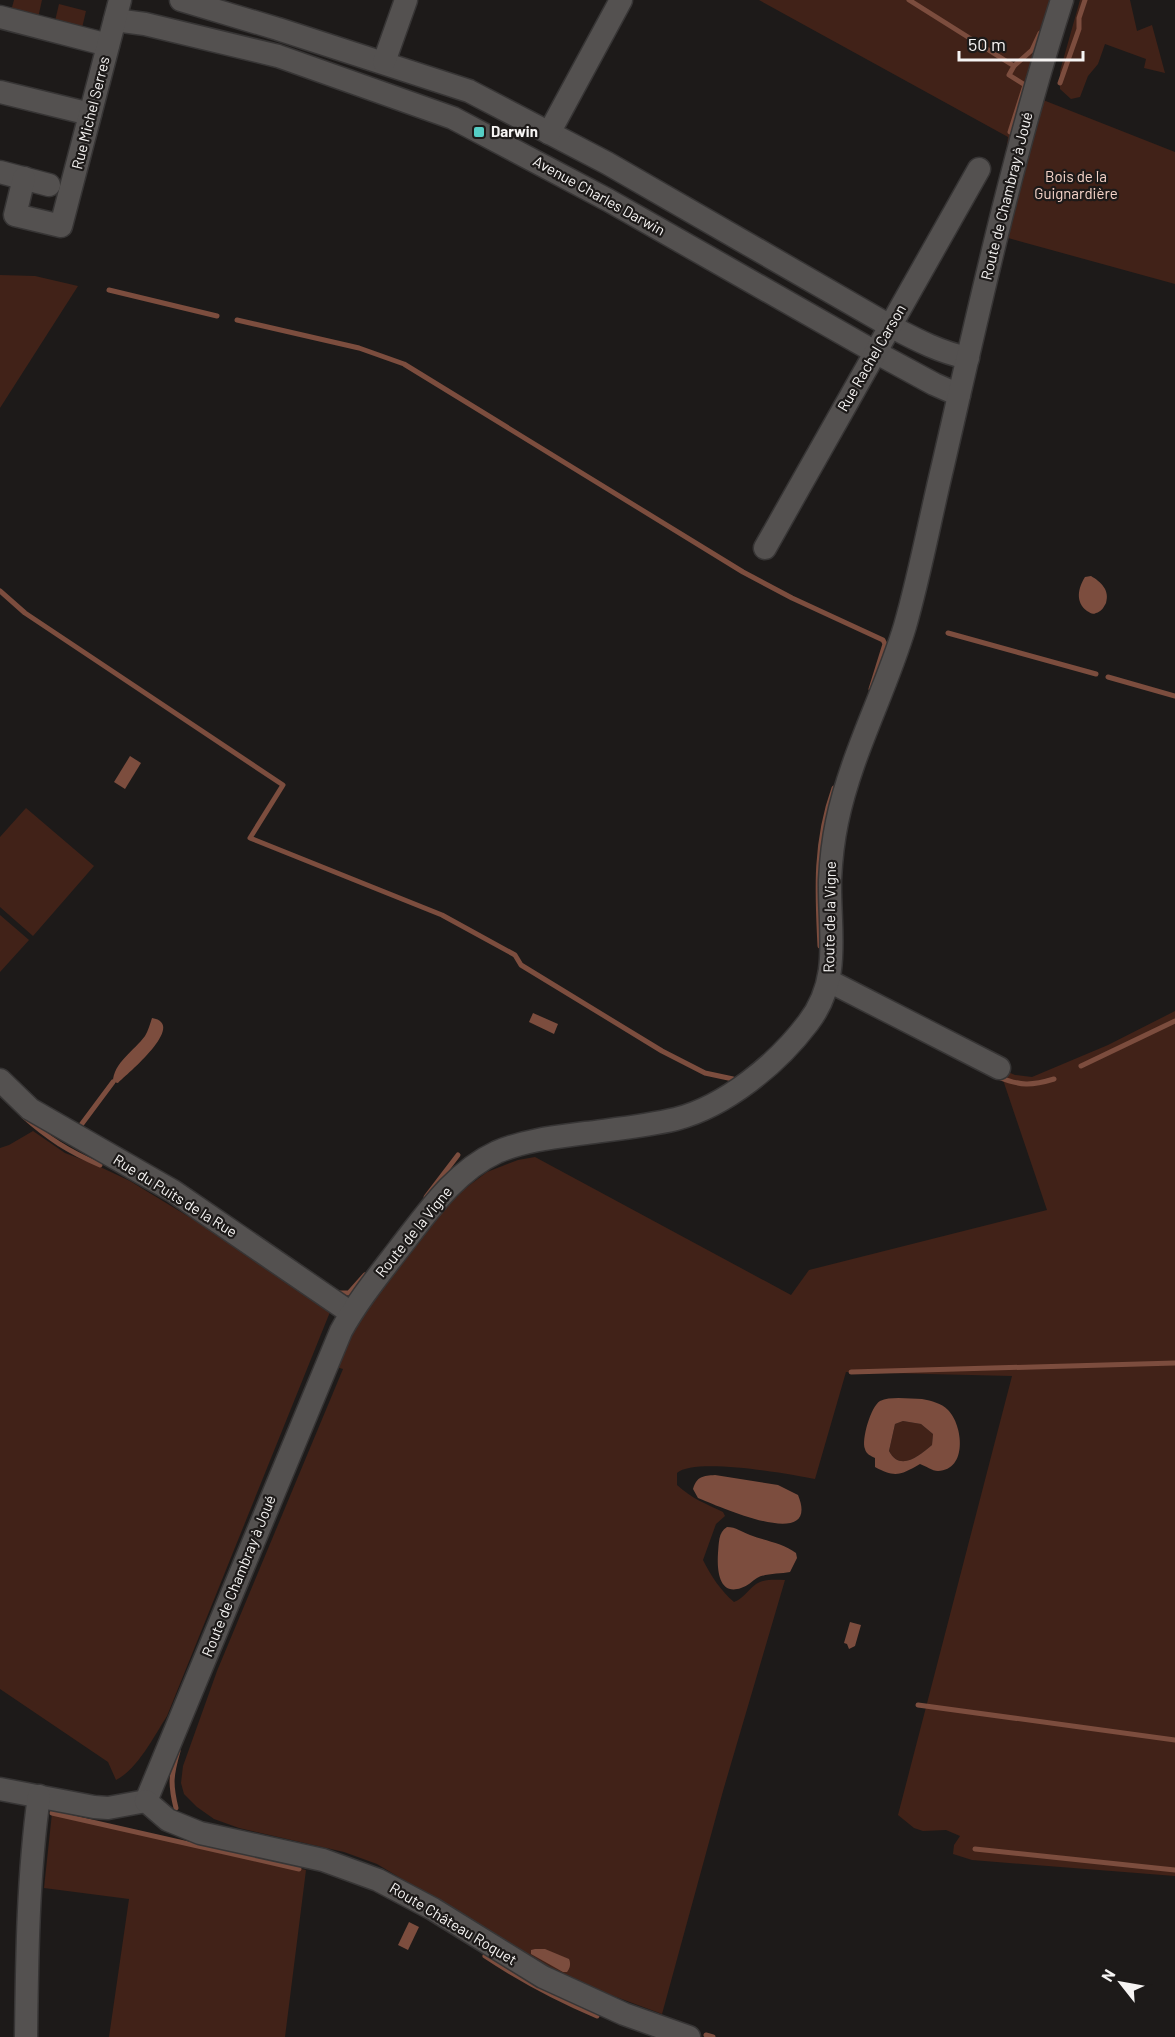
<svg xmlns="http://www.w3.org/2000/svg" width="1175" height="2037" font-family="Barlow,sans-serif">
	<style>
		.green { fill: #412218 }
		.water { fill: #7c4d3e; fill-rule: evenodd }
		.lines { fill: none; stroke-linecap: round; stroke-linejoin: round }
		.stream { stroke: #7c4d3e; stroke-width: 5 }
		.minor-casing { stroke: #373535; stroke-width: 25 }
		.minor { stroke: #545150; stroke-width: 22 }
		.poi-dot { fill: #55cec5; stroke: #1d1a19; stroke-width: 2 }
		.labels { text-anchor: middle; stroke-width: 4.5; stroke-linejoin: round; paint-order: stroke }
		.street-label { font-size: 15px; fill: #f6f4f3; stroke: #1d1a19 }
		.poi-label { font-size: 15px; font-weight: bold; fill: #f6f4f3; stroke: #1d1a19; text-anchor: start }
		.park-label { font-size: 15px; fill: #f6d5ca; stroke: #1d1a19 }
	</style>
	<rect width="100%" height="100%" fill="#1d1a19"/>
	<!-- green -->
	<g class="green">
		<polygon points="14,0 42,0 38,18 11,11"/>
		<polygon points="759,0 1062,0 1033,96 1175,152 1175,284 997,235 1008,137"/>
		<polygon points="1080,0 1130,0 1137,31 1152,25 1165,73 1144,68 1146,59 1105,44 1098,64 1088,76 1080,97 1071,99 1060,89 1060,71"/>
		<polygon points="59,4 86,11 82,28 55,21"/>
		<polygon points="0,275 35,276 78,286 0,408"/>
		<polygon points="26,808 94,866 33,936 0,907 0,837"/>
		<polygon points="0,915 29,940 0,972"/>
		<path d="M1175,1011v865l-203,-16 -19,-6 1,-9 6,-9 -14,-6 -23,1 -9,-3 -16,-13 114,-439 -166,-4 -31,107c-25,-5 -120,-22 -138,-6v12c14,13 29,19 46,27l2,4 -9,8 -13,36c8,16 18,31 31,42 11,-4 16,-16 26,-20 8,-3 17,-2 25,-2l-62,211 -61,223 -73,-27 -41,-20 -171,-103 -33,-12 -105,-24 -25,-9 -17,-12 -13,-13 -3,-11 2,-17 34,-95 126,-302 -7,-2 20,-44 83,-108 24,-25 24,-18 31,-12 17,-3 256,138 18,-25 238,-60 -48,-142 16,7 17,2 76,-32z"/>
		<path d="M33,1131l32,22 29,11 36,17 92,56 108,75 -163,404c-13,20 -29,53 -51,64l-8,-18 -108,-73v-541l9,-3z"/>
		<path d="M903,1421l18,3 12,10 -1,11c-13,11 -32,27 -43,6l6,-27z"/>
		<polygon points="52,1813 306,1870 285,2037 109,2037 129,1899 44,1888"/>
	</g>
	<!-- water -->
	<g class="water">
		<path d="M1091,576c10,6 19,14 15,27 -2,4 -5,9 -10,10 -4,2 -5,0 -9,-2 -12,-9 -9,-23 -2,-34z"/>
		<polygon points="130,756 141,763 125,789 114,782"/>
		<polygon points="533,1013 558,1024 554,1034 529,1022"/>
		<path d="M152,1018c36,6 -25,56 -34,65l-5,-1c0,-19 22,-32 32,-46 3,-5 5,-12 7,-18z"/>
		<path d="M922,1399c10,2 19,4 26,11 15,15 20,60 -10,61 -6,0 -12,-5 -18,-7 -19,11 -25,14 -45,3v-9c-4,-2 -9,-4 -10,-9 -4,-9 6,-43 15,-48 11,-5 30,-2 42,-2zM903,1421l18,3 12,10 -1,11c-13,11 -32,27 -43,6l6,-27z"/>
		<path d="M715,1475l63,10 20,10c24,59 -82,10 -100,3l-5,-9c4,-13 10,-13 22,-14z"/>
		<path d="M727,1527c9,0 15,5 23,8 16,6 33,8 46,18l1,5 -7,14c-10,2 -24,1 -33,6 -5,3 -9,8 -16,10 -23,8 -24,-20 -23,-35 1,-9 0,-21 9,-26z"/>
		<polygon points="850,1622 861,1625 855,1646 849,1649 847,1644 844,1643"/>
		<polygon points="409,1922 419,1927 408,1950 398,1945"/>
		<path d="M535,1949h10l24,10c2,5 1,9 -2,13h-4l-32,-18v-4z"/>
	</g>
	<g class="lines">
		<!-- stream -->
		<g class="stream">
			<polyline points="909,0 1014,66 1009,75 1025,85 1010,132"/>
			<polyline points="1014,66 1032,50 1040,33"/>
			<polyline points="1060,83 1079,29 1079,18 1085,0"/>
			<polyline points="109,290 217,316"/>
			<polyline points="237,320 359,348 404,364 743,572 792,598 883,640 885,644 871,689"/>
			<polyline points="0,591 25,613 283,785 250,838 442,915 515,955 521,965 662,1051 705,1073 733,1079"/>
			<polyline points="948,633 1096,674"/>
			<polyline points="1108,677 1175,696"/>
			<path d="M820,946c-3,-56 -5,-105 14,-158"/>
			<polyline points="1081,1066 1175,1021"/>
			<path d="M998,1077c23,9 33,9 56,2"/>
			<path d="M23,1116c26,23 45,35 77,49"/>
			<polyline points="78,1129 113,1082"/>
			<polyline points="426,1197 458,1155"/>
			<polyline points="338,1293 349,1293 365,1275"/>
			<polyline points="851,1372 1175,1363"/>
			<polyline points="918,1705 1175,1740"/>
			<path d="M176,1808c-6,-24 -5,-33 2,-57"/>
			<polyline points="52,1813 299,1869"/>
			<polyline points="975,1849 1175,1870"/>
			<path d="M485,1956c36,24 72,43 112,60"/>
			<polyline points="706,2035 713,2037"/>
		</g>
		<defs>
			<g id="minor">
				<path d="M181,0l97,29 191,62 138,72 283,163c25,13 49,26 78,32"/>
				<polyline points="0,17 108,45"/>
				<polyline points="115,20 145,24 278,56 453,118 608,200 875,352 934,384 959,395"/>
				<polyline points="384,62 406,0"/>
				<polyline points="0,92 90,114"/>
				<polyline points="549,133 621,0"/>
				<polyline points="0,172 49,185"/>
				<polyline points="24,178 15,215 61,226 120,0"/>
				<polyline points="765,548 979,169"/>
				<polyline points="829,981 999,1068"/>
				<polyline points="0,1080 30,1109 173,1191 351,1313"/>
				<polyline points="0,1789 94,1807 108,1808 146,1801"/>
				<path d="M146,1801l195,-470c16,-29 37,-55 57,-81 29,-37 56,-78 99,-98 28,-12 59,-15 89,-19 30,-4 61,-7 90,-14 50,-13 101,-55 132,-96 34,-44 21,-92 22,-143 1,-20 3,-39 7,-58 14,-68 48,-129 68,-196 15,-52 25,-107 38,-161 36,-156 70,-312 119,-465"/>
				<polyline points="146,1801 168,1820 200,1833 323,1860 378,1880 433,1909 543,1977 624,2014 689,2037"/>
				<path d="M26,2037c1,-80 2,-162 13,-241"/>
			</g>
		</defs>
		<!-- minor casing -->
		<use href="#minor" class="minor-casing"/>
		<!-- minor -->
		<use href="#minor" class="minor"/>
	</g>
	<!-- markers -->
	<rect class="poi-dot" x="473" y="126" width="12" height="12" rx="3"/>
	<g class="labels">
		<!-- street labels -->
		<g class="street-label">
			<text transform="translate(91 113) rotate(-76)" y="5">Rue Michel Serres</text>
			<text transform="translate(599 196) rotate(29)" y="5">Avenue Charles Darwin</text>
			<text transform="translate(1007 196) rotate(-76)" y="5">Route de Chambray à Joué</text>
			<text transform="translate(872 358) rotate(-60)" y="5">Rue Rachel Carson</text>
			<text transform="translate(830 917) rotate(-89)" y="5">Route de la Vigne</text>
			<text transform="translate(175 1196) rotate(32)" y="5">Rue du Puits de la Rue</text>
			<text transform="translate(414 1232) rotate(-51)" y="5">Route de la Vigne</text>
			<text transform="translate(239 1576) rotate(-68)" y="5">Route de Chambray à Joué</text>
			<text transform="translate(453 1924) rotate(31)" y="5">Route Château Roquet</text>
		</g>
		<!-- poi labels -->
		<g class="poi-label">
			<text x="491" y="137">Darwin</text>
		</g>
		<!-- park labels -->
		<g class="park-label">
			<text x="1076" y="182">Bois de la<tspan x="1076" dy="17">Guignardière</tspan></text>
		</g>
	</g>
	<!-- north arrow -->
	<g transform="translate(1121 1983) rotate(301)" stroke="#1d1a19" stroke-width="4.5" paint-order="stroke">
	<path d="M0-4.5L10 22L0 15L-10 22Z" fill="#f6f4f3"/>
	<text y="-9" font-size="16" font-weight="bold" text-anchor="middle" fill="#f6f4f3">N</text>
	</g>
	<!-- scale -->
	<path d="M959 51v9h124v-9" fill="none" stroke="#f6f4f3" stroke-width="3"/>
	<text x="968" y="51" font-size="18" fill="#f6f4f3" stroke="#1d1a19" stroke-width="4.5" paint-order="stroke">50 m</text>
</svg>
